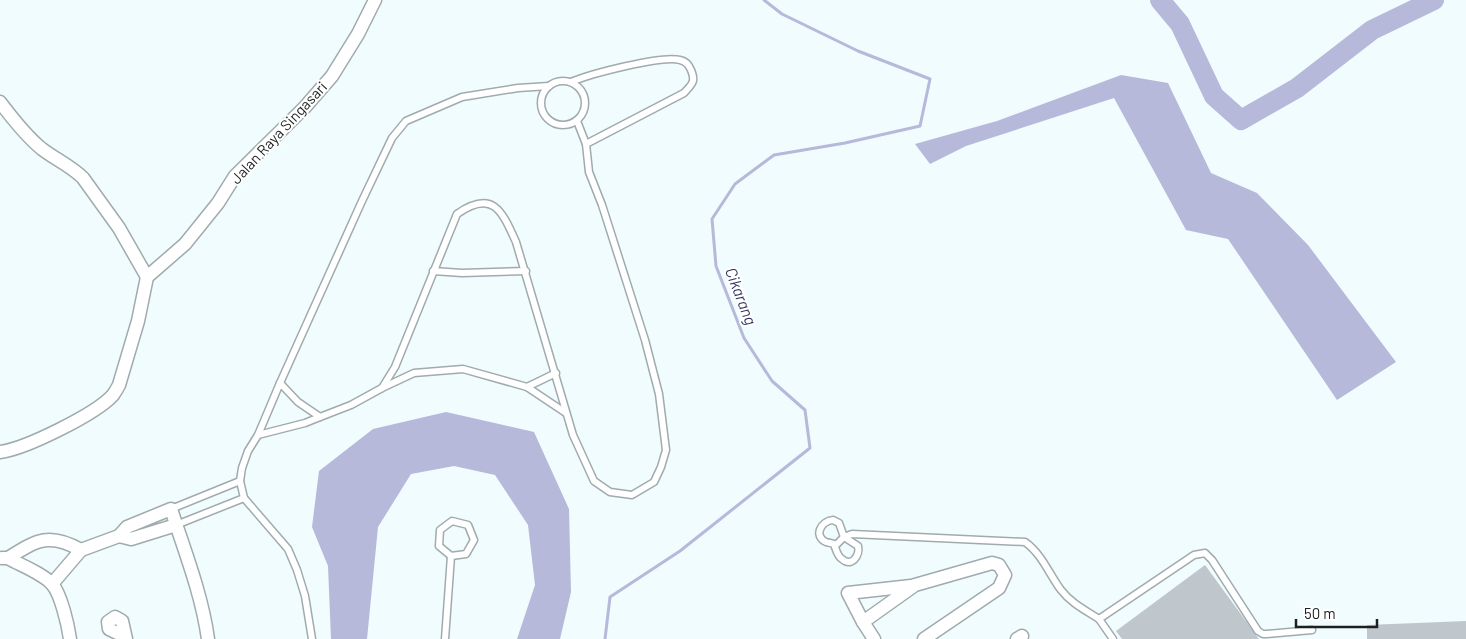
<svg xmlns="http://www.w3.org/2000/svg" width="1466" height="639" font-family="Barlow,sans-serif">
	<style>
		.water { fill: #b6b9d9 }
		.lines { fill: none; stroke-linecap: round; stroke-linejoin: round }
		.stream { stroke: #b6b9d9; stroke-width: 3 }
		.river { stroke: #b6b9d9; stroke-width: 20 }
		.building { fill: #bfc6cc }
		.lane-casing { stroke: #a0abad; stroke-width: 9 }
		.street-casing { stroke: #a0abad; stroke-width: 15 }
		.lane { stroke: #fff; stroke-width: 6 }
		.street { stroke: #fff; stroke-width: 12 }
		.labels { text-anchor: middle; stroke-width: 4; stroke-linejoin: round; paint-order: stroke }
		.street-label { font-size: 15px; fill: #1c2021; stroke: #fff }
		.water-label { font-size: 16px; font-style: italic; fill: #353661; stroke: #fff }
	</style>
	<rect width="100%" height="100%" fill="#f1fcfe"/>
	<!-- water -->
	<g class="water">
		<polygon points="1121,75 1168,83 1211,173 1257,193 1308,245 1396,362 1337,400 1228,239 1186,230 1114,98 966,146 930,164 915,144 997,121"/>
		<polygon points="446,412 534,432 569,509 571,592 560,639 517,639 535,585 528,525 495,475 454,466 411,474 378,527 367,639 331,639 328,566 312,527 319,471 373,429"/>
	</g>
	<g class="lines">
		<!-- stream -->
		<polyline class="stream" points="605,639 610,597 680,551 810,448 805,410 772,381 744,338 716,266 712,219 735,184 774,155 845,143 920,126 930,79 858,51 782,14 764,0"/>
		<!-- river -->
		<polyline class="river" points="1160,0 1180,24 1214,96 1241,120 1297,88 1372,30 1434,0"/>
	</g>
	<!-- building -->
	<g class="building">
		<polygon points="1205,565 1259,639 1122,639 1116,631"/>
		<polygon points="1466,621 1466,639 1367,639 1367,625"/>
	</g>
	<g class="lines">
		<defs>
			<g id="lane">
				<circle cx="563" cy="103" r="22"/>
				<path d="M571,82c19,-8 91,-27 109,-22 5,1 9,5 11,10 5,12 1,14 -7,23l-98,51"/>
				<polyline points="433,271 462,273 526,271"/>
				<polyline points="280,383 298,402 320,417"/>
				<polyline points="527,387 556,373"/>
				<path d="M382,388l13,-21 62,-153c36,-25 45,-3 59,28l57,193 21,46 16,11 22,3 22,-13 7,-15 5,-17 -7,-56 -14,-54 -43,-135 -13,-33 -3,-28 -9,-23"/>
				<polyline points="258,435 305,423 320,417 351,405 382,388 414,373 463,369 527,387 566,413"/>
				<polyline points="171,509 240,481"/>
				<path d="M833,520l6,3 5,14 14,9c2,9 -6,22 -16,13 -5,-3 -6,-10 -8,-15 -2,-1 -5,-1 -8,-2 -13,-6 -5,-21 7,-22z"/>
				<polygon points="452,521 468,525 474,540 466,554 451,556 439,546 440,530"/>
				<polyline points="176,525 244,498"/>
				<path d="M835,546l9,-9 8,-3 173,8c17,12 24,32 36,48 10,13 24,20 38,29"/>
				<polyline points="312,639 305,596 297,570 288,549 244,498 240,481 242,468 248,451 258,435 280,383 362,201 392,138 406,121 462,97 518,88 549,86"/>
				<polyline points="445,639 451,556"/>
				<polyline points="1113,639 1099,619 1194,555 1205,553 1212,560 1258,631 1263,634 1267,634 1312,630"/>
			</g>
			<g id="street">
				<path d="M0,102c12,16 26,34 42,47 13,10 29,17 41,29l36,50 28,49"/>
				<path d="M0,452c25,-3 96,-38 113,-57 2,-3 4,-6 6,-10l19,-64 9,-44 38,-33 33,-41 17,-27 70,-69 27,-31 26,-42 17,-34"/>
				<path d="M176,525l-45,14 -12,-3 8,-9 44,-18c14,43 31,86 37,130"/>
				<path d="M2,558h6c29,-18 41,-26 73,-8"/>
				<path d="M8,558c12,7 34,15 44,26 9,10 16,41 18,55"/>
				<polyline points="52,584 81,550 119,536"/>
				<polyline points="863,622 915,585 992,563 999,565 1005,575 999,588 924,639"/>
				<polyline points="124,634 117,633 109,629 108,622 115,617 122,621 126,639"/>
				<polyline points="874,639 863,622 848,593 911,586"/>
				<polyline points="1017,639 1022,636"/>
			</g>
		</defs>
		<!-- lane casing -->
		<use href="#lane" class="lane-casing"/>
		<!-- street casing -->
		<use href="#street" class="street-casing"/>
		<!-- lane -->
		<use href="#lane" class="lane"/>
		<!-- street -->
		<use href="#street" class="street"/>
	</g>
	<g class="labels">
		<!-- street labels -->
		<g class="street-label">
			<text transform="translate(279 133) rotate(-47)" y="5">Jalan Raya Singasari</text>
		</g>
		<!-- water labels -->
		<g class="water-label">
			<text transform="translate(741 296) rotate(69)" y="6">Cikarang</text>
		</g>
	</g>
	<!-- scale -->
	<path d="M1296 619v8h81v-8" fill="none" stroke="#1c2021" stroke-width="2.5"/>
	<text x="1304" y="619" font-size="15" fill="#1c2021" stroke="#ffffff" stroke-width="4" paint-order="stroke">50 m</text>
</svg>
